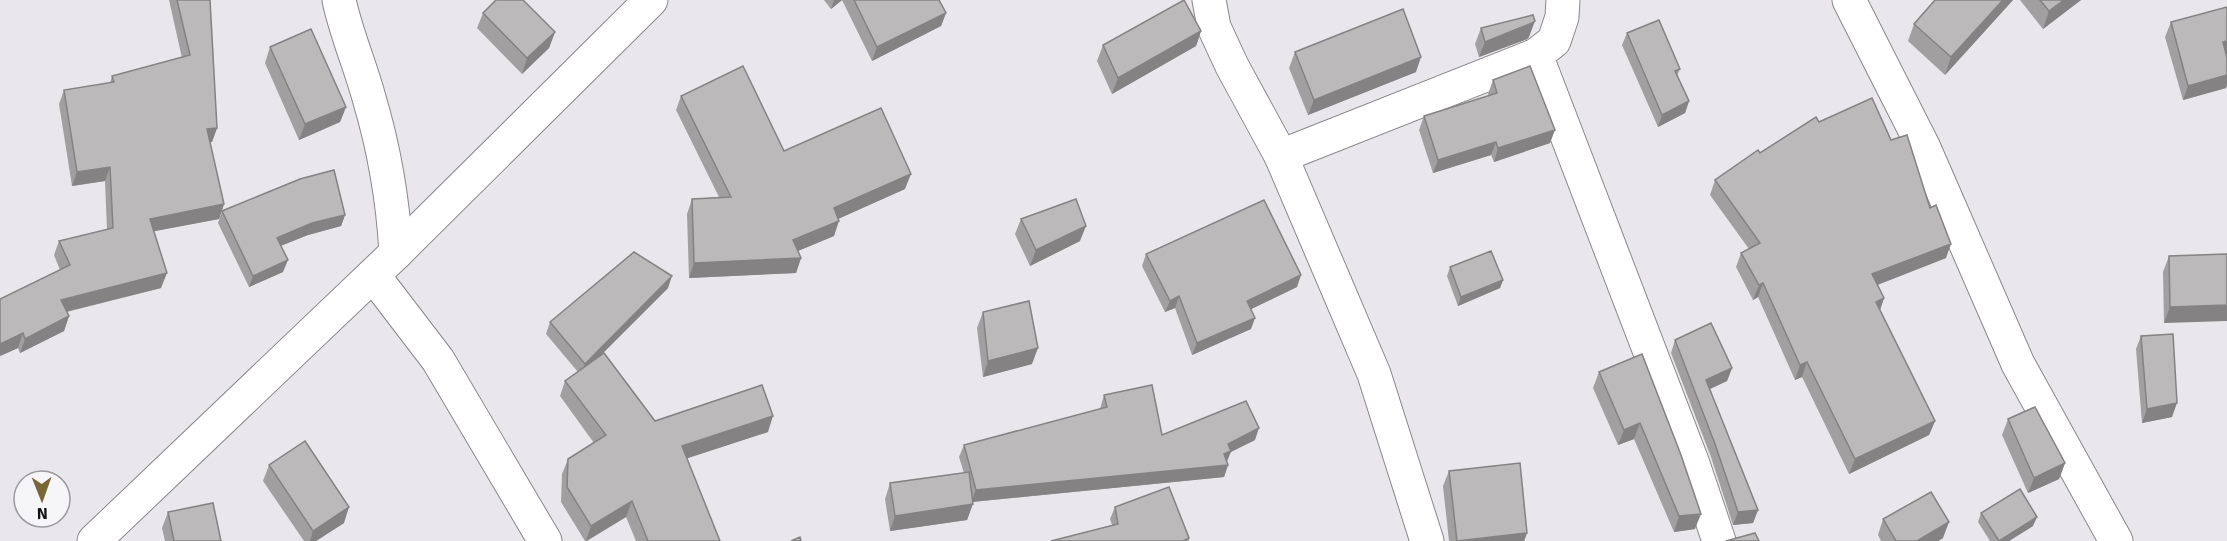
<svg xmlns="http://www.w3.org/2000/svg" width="2227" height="541" font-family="Signika,sans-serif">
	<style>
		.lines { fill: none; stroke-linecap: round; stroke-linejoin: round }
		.minor-casing { stroke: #88878a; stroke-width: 35 }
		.minor { stroke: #fff; stroke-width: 33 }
		.wall { fill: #a29fa1 }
		.shaded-wall { fill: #848283 }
		.building { fill: #bcb9bb; stroke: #848283; stroke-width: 1.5 }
	</style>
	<rect width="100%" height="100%" fill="#e9e7eb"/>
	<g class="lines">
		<defs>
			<g id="minor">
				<path d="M339,0c7,33 21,65 30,98 15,50 24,102 27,155"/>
				<polyline points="1209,0 1214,27 1232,66 1281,156 1374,374 1427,541"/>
				<polyline points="1849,0 1924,148 2018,364 2116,541"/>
				<polyline points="1536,55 1693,464 1719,541"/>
				<polyline points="1281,156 1536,55 1554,41 1562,17 1563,0"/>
				<polyline points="373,275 438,360 545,541"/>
				<polyline points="94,541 396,253 651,0"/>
			</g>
		</defs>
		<!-- minor casing -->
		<use href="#minor" class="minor-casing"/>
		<!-- minor -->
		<use href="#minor" class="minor"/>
	</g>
	<!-- wall -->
	<g class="wall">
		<polygon points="169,0 210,0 217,128 212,142 210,142 224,204 219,219 154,231 161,288 67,312 69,316 64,331 20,353 18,348 0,356 60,270 54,255 59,241 107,230 105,181 72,186 59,104 64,90 110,83 112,76 182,58"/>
		<polygon points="824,0 939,0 946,13 941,26 872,61 842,0 831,9"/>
		<polygon points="1935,0 2013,0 1945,75 1908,41 1914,24"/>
		<polygon points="2020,0 2081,0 2043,29"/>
		<polygon points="2227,7 2227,54 2226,54 2227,58 2227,85 2226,88 2183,100 2165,37 2171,22"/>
		<polygon points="483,13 555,32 549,48 522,74 477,28"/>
		<polygon points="1481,28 1529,37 1527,39 1479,57 1475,44"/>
		<polygon points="1201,31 1196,46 1112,94 1097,61 1103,45"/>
		<polygon points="1627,33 1680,69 1677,76 1689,101 1685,113 1658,127 1622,45"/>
		<polygon points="270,47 346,107 340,122 299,140 265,63"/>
		<polygon points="1295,52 1416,72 1308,115 1289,68"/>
		<polygon points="1493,80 1550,143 1494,162 1491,155 1433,173 1419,130 1424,116 1489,96 1488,94"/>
		<polygon points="681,96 784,151 905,189 838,219 834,236 798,251 801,258 796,273 689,278 687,214 692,199 719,197 676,110"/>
		<polygon points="1819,122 1946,258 1877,285 1884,298 1880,310 1935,421 1929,435 1849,474 1802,377 1795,380 1758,297 1753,300 1736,267 1741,253 1749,249 1710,195 1715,180 1760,153"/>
		<polygon points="222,211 345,215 341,226 308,235 281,246 283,272 249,287 218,223"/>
		<polygon points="1021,219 1080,241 1030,266 1015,234"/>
		<polygon points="1146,254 1297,287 1251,309 1251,329 1192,355 1175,308 1165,312 1142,266"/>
		<polygon points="2227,254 2164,323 2163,272 2169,256"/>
		<polygon points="1450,267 1503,280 1500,288 1458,306 1447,276"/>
		<polygon points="668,288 601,355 655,421 768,432 687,458 720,541 636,541 626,517 587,541 585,541 561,502 562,474 568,459 594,443 560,396 565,381 578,372 546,334 550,322"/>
		<polygon points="983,312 1032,364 983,377 977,328"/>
		<polygon points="2141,336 2172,417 2142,423 2136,349"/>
		<polygon points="1675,340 1732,368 1727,381 1710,389 1758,510 1753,523 1733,525 1711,457 1671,353"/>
		<polygon points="1642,354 1695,529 1674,532 1634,439 1618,445 1593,388 1599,372"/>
		<polygon points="1104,395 1162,435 1255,440 1230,452 1227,462 1228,465 1224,477 973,502 967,520 890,531 885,499 890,483 964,473 959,457 964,445 1100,409"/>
		<polygon points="2008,419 2065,463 2059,479 2028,493 2002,435"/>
		<polygon points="269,465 344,523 316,541 304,541 263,481"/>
		<polygon points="1449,471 1527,533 1524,541 1449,541 1443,486"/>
		<polygon points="1115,507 1189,538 1189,541 1051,541 1112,525 1110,519"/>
		<polygon points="168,512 221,541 165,541 162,528"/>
		<polygon points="1981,513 2033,526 2009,541 1990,541 1978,522"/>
		<polygon points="1883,519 1943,538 1938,541 1881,541 1878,535"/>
	</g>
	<!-- shaded-wall -->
	<g class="shaded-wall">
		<polygon points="834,0 842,0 831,9"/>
		<polygon points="2003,0 2013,0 1945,75 1951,57"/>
		<polygon points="2064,0 2081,0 2043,29 2049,11"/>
		<polygon points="946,13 941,26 872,61 877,47"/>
		<polygon points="1535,21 1529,37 1527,39 1479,57 1485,42"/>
		<polygon points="1201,31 1196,46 1112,94 1118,78"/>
		<polygon points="555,32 549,48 522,74 527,58"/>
		<polygon points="2227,41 2227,54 2218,57 2223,42"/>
		<polygon points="1421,57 1416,72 1308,115 1314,100"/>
		<polygon points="2227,75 2227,85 2226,88 2183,100 2188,86"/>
		<polygon points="1689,101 1685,113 1658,127 1662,115"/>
		<polygon points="346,107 340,122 299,140 305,124"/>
		<polygon points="217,128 212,142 202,143 207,129"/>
		<polygon points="1555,130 1550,143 1494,162 1498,148"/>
		<polygon points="1496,142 1491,155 1433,173 1438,160"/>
		<polygon points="110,167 105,181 72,186 77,172"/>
		<polygon points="911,174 905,189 829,223 834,208"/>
		<polygon points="224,204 219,219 145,233 150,219"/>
		<polygon points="345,215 341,226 308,235 272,249 277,238 312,223"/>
		<polygon points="839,221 834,236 788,255 793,240"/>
		<polygon points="1086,226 1080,241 1030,266 1036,250"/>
		<polygon points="1951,244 1946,258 1867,289 1872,274"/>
		<polygon points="801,258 796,273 689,278 694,263"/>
		<polygon points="288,260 283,272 249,287 253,276"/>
		<polygon points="167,273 161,288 56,314 61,300"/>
		<polygon points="1301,275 1297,287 1243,313 1247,301"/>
		<polygon points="672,276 668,288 581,375 585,364"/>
		<polygon points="1503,280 1500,288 1458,306 1461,297"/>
		<polygon points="1763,283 1758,297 1753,300 1759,285"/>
		<polygon points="1179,296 1175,308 1165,312 1170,301"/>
		<polygon points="1884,298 1879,313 1876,302"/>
		<polygon points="2227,305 2227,321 2164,323 2170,307"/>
		<polygon points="69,316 64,331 20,353 25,339"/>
		<polygon points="1255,318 1251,329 1192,355 1197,343"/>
		<polygon points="23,333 18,348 0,356 0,344"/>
		<polygon points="1038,348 1032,364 983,377 988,361"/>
		<polygon points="1807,362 1802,377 1795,380 1800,365"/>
		<polygon points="1732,368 1727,381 1701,393 1706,380"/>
		<polygon points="2177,403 2172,417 2142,423 2147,409"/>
		<polygon points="773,416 768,432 676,462 682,446"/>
		<polygon points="1935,421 1929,435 1849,474 1855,459"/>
		<polygon points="1640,423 1634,439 1618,445 1624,430"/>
		<polygon points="1259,428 1255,440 1231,452 1226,463 1220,466 1228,444"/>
		<polygon points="2065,463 2059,479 2028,493 2034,478"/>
		<polygon points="1228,465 1224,477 971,502 976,490"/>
		<polygon points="632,501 626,517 586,541 591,526"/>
		<polygon points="973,504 967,520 890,531 895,516"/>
		<polygon points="349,507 344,523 316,541 310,541 313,531"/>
		<polygon points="1758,510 1753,523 1733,525 1738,512"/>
		<polygon points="1701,514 1695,529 1674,532 1679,516"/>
		<polygon points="2037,517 2033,526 2009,541 1999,541"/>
		<polygon points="1949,522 1943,538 1938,541 1917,541"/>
		<polygon points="1527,533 1524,541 1457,541"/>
	</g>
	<!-- building -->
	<g class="building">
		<polygon points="177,0 210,0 217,128 207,129 224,204 150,219 167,273 61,300 69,316 25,339 23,333 0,344 0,299 70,265 59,241 113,228 110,167 77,172 64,90 114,82 112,76 190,55"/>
		<polygon points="496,0 523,0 555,32 527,58 483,13"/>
		<polygon points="854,0 939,0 946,13 877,47"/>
		<polygon points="1184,0 1201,31 1118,78 1103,45"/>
		<polygon points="1935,0 2003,0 1951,57 1914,24"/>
		<polygon points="2040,0 2064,0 2049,11"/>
		<polygon points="2227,7 2227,41 2223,42 2227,58 2227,75 2188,86 2171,22"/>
		<polygon points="1403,9 1421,57 1314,100 1295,52"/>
		<polygon points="1533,15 1535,21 1532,23 1485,42 1481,28"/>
		<polygon points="1659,20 1680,69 1675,71 1689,101 1662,115 1627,33"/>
		<polygon points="311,29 346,107 305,124 270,47"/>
		<polygon points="743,66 784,151 881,108 911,174 834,208 839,221 793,240 801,258 694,263 692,199 731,197 681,96"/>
		<polygon points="1530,66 1555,130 1498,148 1496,142 1438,160 1424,116 1497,93 1493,80"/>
		<polygon points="1872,98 1891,140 1907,135 1930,208 1936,205 1951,244 1872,274 1884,298 1876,302 1935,421 1855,459 1807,362 1800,365 1763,283 1759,285 1741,253 1760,243 1715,180 1758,150 1760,153 1816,117 1819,122"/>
		<polygon points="334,170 345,215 312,223 277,238 288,260 253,276 222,211 300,179"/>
		<polygon points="1076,199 1086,226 1036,250 1021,219"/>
		<polygon points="1264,200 1301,275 1247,301 1255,318 1197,343 1179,296 1170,301 1146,254"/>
		<polygon points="1491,251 1503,280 1461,297 1450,267"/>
		<polygon points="634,252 672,276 585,364 550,322"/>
		<polygon points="2227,254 2227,305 2170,307 2169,256"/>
		<polygon points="1029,301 1038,348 988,361 983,312"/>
		<polygon points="1711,323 1732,368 1706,380 1758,510 1738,512 1715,444 1675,340"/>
		<polygon points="2173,334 2177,403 2147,409 2141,336"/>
		<polygon points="604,353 655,421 762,385 773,416 682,446 720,541 648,541 632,501 591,526 567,487 568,459 606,435 565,381"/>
		<polygon points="1642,354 1681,455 1701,514 1679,516 1640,423 1624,430 1599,372"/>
		<polygon points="1152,385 1162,435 1246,401 1259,428 1228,444 1231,451 1224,454 1228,465 976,490 964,445 1107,407 1104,395"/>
		<polygon points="2035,407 2065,463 2034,478 2008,419"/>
		<polygon points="305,441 349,507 313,531 269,465"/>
		<polygon points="1520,463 1527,533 1457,541 1449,471"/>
		<polygon points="969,472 973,504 895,516 890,483"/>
		<polygon points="1169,487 1189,538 1183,541 1051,541 1118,524 1115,507"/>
		<polygon points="2020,489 2037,517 1999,541 1981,513"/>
		<polygon points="1931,492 1949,522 1917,541 1896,541 1883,519"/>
		<polygon points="213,503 221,541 174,541 168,512"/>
		<polygon points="1755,533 1759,541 1726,541"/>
		<polygon points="800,537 801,541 791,541"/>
	</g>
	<!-- north arrow -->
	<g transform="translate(42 499) rotate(179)"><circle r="28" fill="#f6f5f8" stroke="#9b9a9d" stroke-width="1.5"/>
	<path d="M0-4.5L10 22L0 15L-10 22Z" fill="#786735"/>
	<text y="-9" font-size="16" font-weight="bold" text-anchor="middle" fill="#131214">N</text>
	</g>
</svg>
